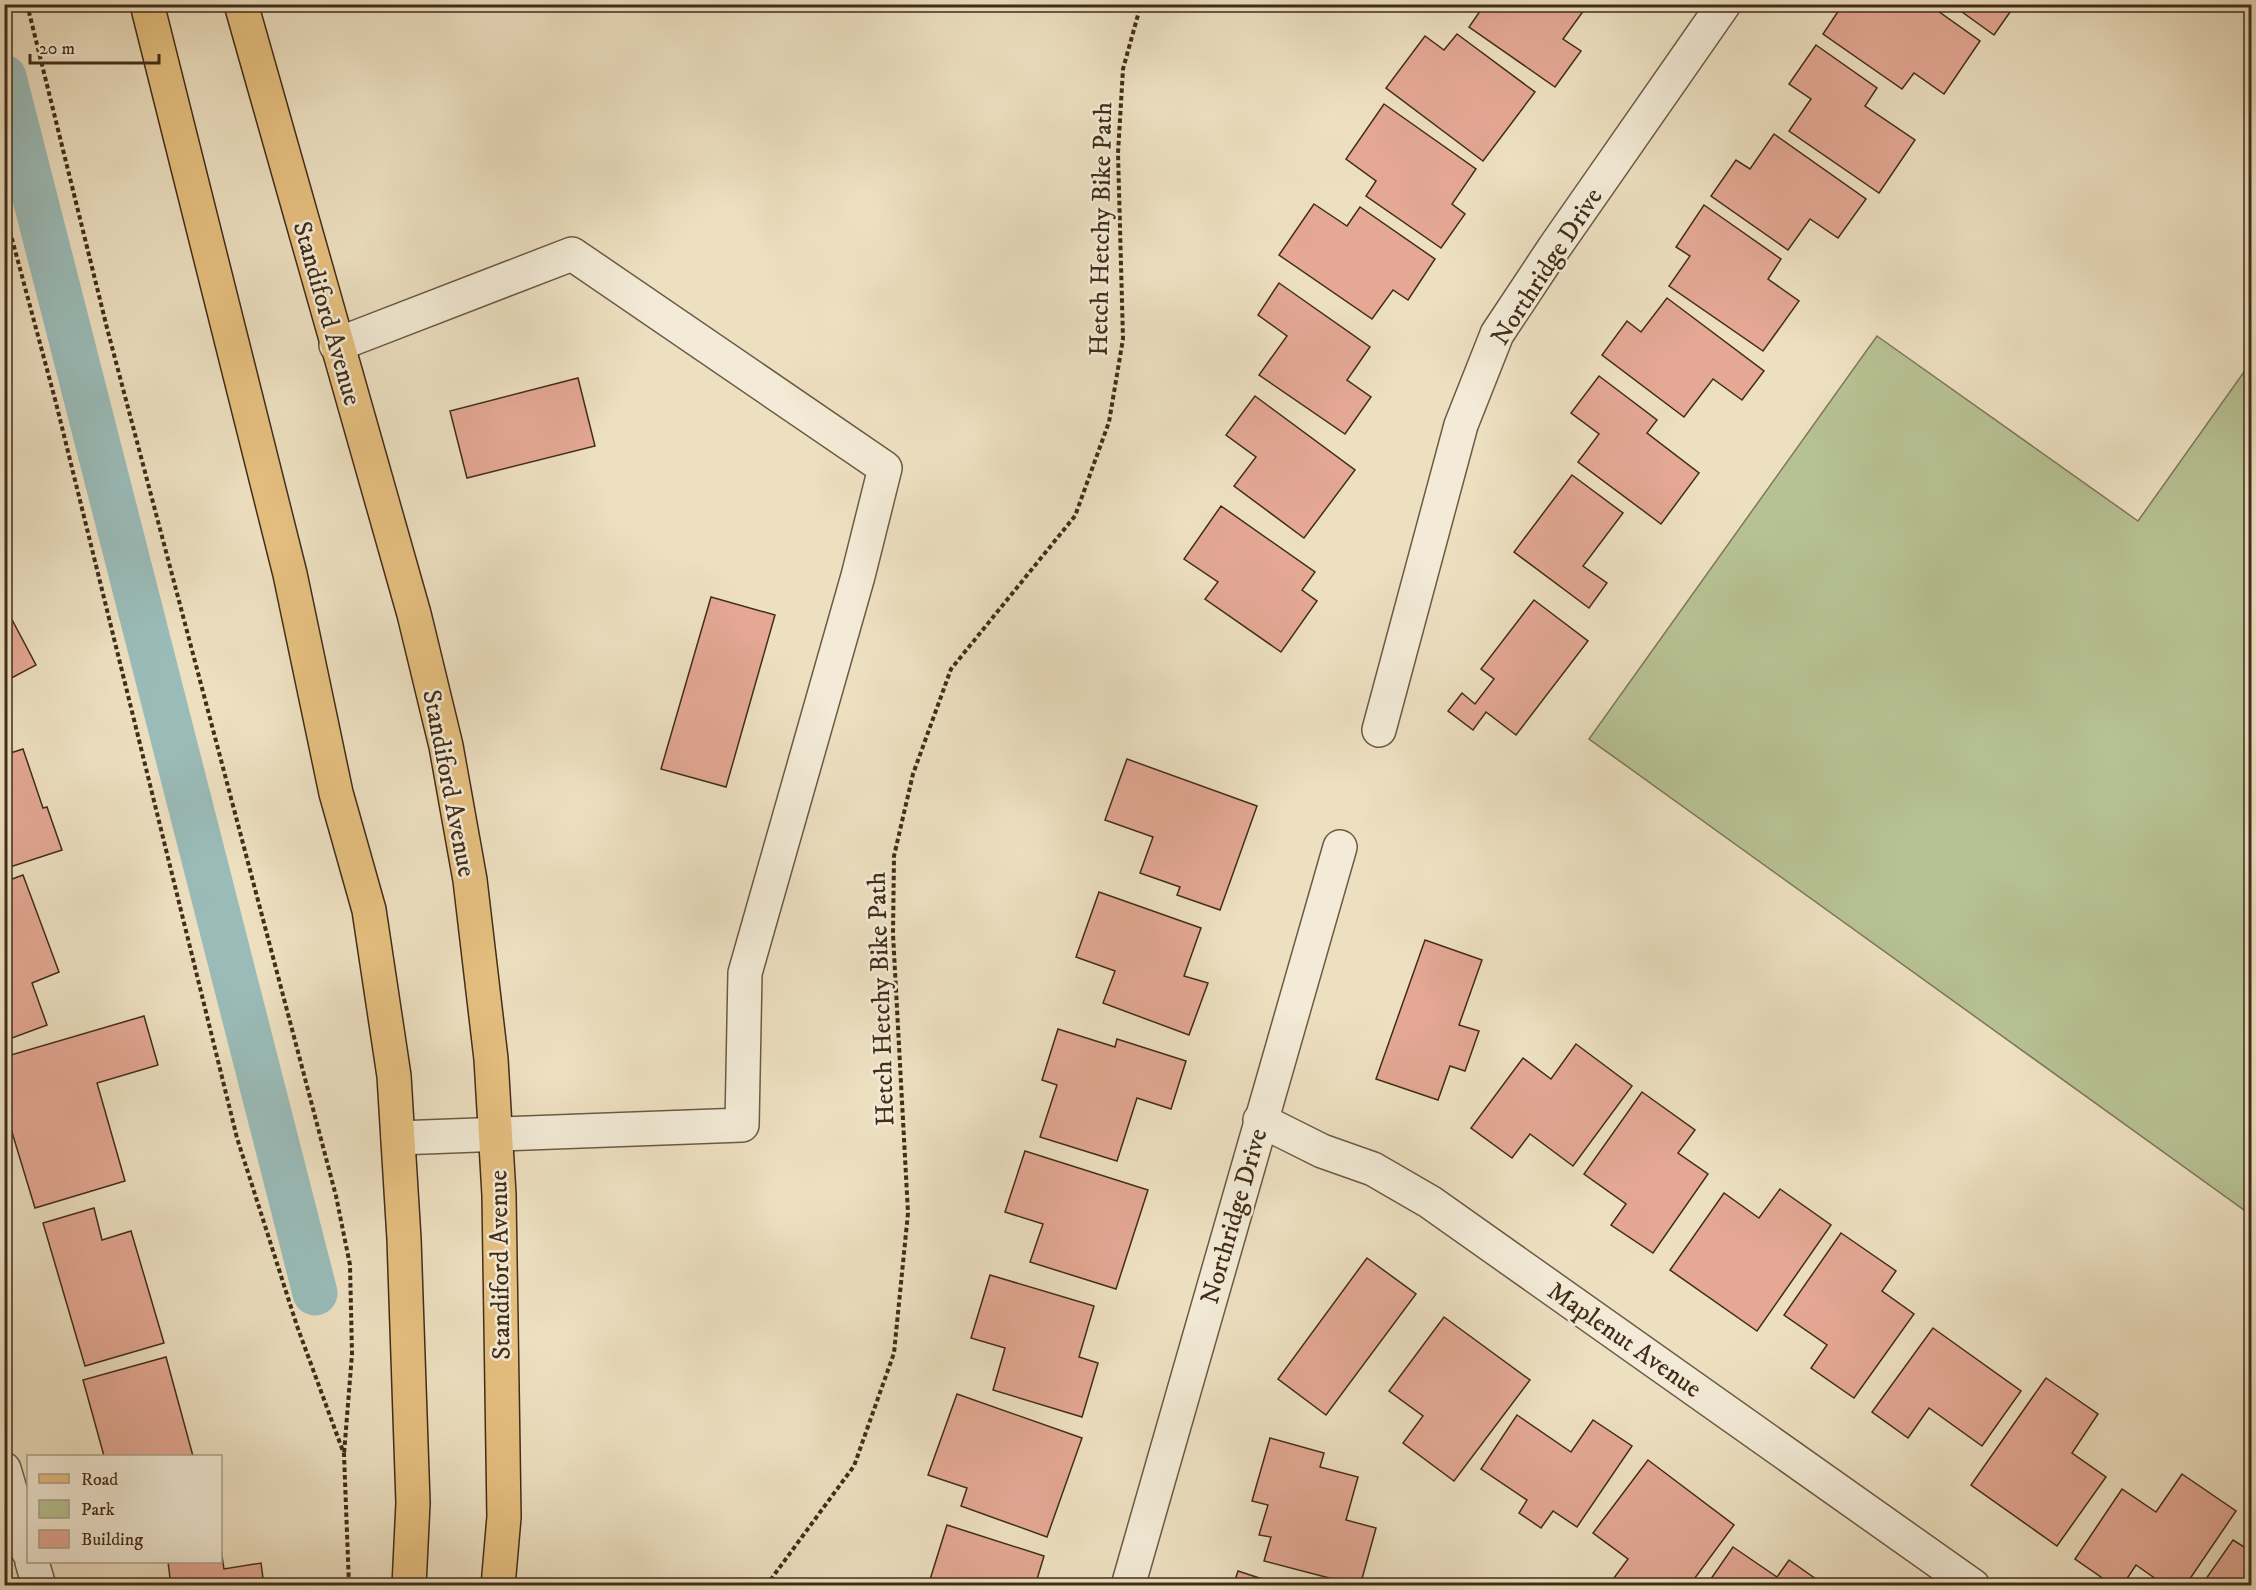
<svg xmlns="http://www.w3.org/2000/svg" width="2256" height="1590" font-family="'IM FELL DW Pica',serif">
	<style>
		.green { fill: #b7c294; stroke: #7c7856; stroke-width: 1.5 }
		.lines { fill: none; stroke-linecap: round; stroke-linejoin: round }
		.canal { stroke: #9abcb9; stroke-width: 45 }
		.building { fill: #e4a894; stroke: #412d19; stroke-width: 1.5 }
		.minor-casing { stroke: #6c5a43; stroke-width: 36 }
		.major-casing { stroke: #412d19; stroke-width: 36 }
		.path { stroke: #412d19; stroke-width: 4; stroke-dasharray: 4.5 3; stroke-linecap: butt }
		.minor { stroke: #f3ebd7; stroke-width: 33 }
		.major { stroke: #e6c080; stroke-width: 33 }
		.labels { text-anchor: middle; stroke-width: 5; stroke-linejoin: round; paint-order: stroke }
		.street-label { font-size: 26px; fill: #412d19; stroke: #f3ebd7 }
	</style>
	<rect width="100%" height="100%" fill="#ede0c1"/>
	<filter id="stains"><feTurbulence type="fractalNoise" baseFrequency=".00333" numOctaves="4"/><feColorMatrix values="0 0 0 0 .2 0 0 0 0 .09 0 0 0 0 .02 0 0 0 .5 -.17"/></filter>
	<radialGradient id="worn" r=".72"><stop offset=".6" stop-color="#630" stop-opacity="0"/><stop offset="1" stop-color="#630" stop-opacity=".3"/></radialGradient>
	<!-- green -->
	<polygon class="green" points="1877,336 2138,521 2251,362 2251,1215 1589,739"/>
	<g class="lines">
		<!-- canal -->
		<polyline class="canal" points="4,77 315,1293"/>
	</g>
	<!-- building -->
	<g class="building">
		<polygon points="1485,4 1587,6 1563,39 1581,51 1555,87 1469,27"/>
		<polygon points="1843,4 1928,4 1980,41 1944,94 1914,73 1902,89 1823,34"/>
		<polygon points="1951,4 2015,4 2015,5 1994,35"/>
		<polygon points="1457,34 1535,92 1483,161 1386,88 1425,36 1444,50"/>
		<polygon points="1816,45 1877,88 1865,106 1915,140 1879,193 1789,131 1811,99 1789,84"/>
		<polygon points="1384,104 1476,169 1452,204 1465,214 1441,248 1366,196 1376,181 1346,159"/>
		<polygon points="1774,134 1866,199 1838,238 1810,219 1788,250 1711,196 1736,160 1750,169"/>
		<polygon points="1314,204 1347,226 1360,207 1435,259 1408,300 1393,290 1372,319 1279,255"/>
		<polygon points="1704,205 1781,259 1768,279 1799,301 1763,351 1669,286 1690,256 1676,247"/>
		<polygon points="1279,283 1370,347 1347,380 1371,397 1345,434 1259,375 1287,336 1258,315"/>
		<polygon points="1667,298 1764,371 1742,400 1713,379 1684,417 1602,355 1627,321 1641,332"/>
		<polygon points="1599,376 1657,420 1647,433 1699,473 1661,524 1578,462 1599,434 1571,413"/>
		<polygon points="578,378 595,446 467,478 450,411"/>
		<polygon points="1255,396 1355,470 1304,538 1234,486 1256,457 1226,435"/>
		<polygon points="1572,475 1623,513 1583,566 1607,583 1589,608 1514,552"/>
		<polygon points="1221,506 1315,572 1302,590 1317,601 1281,652 1205,599 1218,582 1184,559"/>
		<polygon points="711,597 775,615 726,787 661,769"/>
		<polygon points="1534,600 1588,641 1516,735 1486,712 1473,730 1448,711 1462,693 1475,704 1494,679 1481,669"/>
		<polygon points="9,614 36,665 4,682 4,617"/>
		<polygon points="23,749 43,808 47,807 62,850 4,869 4,755"/>
		<polygon points="1127,759 1257,806 1220,910 1177,895 1180,887 1140,873 1153,837 1105,820"/>
		<polygon points="23,875 59,972 32,983 47,1025 4,1041 4,882"/>
		<polygon points="1099,892 1201,928 1184,976 1208,983 1189,1035 1103,1003 1115,971 1076,957"/>
		<polygon points="1425,940 1482,960 1459,1025 1479,1031 1465,1071 1450,1066 1438,1100 1376,1079"/>
		<polygon points="144,1016 158,1065 97,1083 125,1181 35,1208 4,1106 4,1057"/>
		<polygon points="1058,1029 1115,1047 1117,1039 1186,1061 1171,1109 1137,1098 1117,1161 1040,1137 1057,1085 1042,1080"/>
		<polygon points="1576,1044 1632,1086 1573,1166 1530,1134 1512,1158 1471,1128 1523,1058 1551,1079"/>
		<polygon points="1642,1092 1695,1130 1678,1153 1708,1174 1653,1253 1611,1225 1626,1204 1584,1174"/>
		<polygon points="1025,1151 1148,1190 1116,1289 1030,1262 1043,1224 1005,1212"/>
		<polygon points="1780,1189 1831,1225 1757,1331 1670,1270 1724,1193 1759,1218"/>
		<polygon points="94,1208 102,1240 131,1231 164,1343 85,1366 43,1223"/>
		<polygon points="1841,1233 1896,1271 1882,1291 1914,1314 1854,1398 1811,1368 1827,1345 1784,1315"/>
		<polygon points="1367,1258 1416,1294 1326,1415 1278,1379"/>
		<polygon points="990,1275 1094,1306 1079,1357 1098,1363 1082,1417 993,1390 1005,1348 971,1338"/>
		<polygon points="1444,1317 1530,1380 1454,1481 1403,1443 1423,1416 1389,1391"/>
		<polygon points="1933,1328 2021,1391 1982,1446 1929,1408 1908,1438 1872,1412"/>
		<polygon points="166,1357 193,1456 104,1456 83,1380"/>
		<polygon points="2046,1378 2098,1414 2072,1453 2106,1477 2057,1546 1971,1485"/>
		<polygon points="957,1394 1082,1438 1047,1537 961,1506 967,1488 928,1475"/>
		<polygon points="1517,1415 1571,1452 1593,1420 1632,1446 1577,1527 1553,1511 1541,1528 1519,1513 1527,1500 1481,1469"/>
		<polygon points="1270,1438 1324,1453 1320,1467 1358,1477 1346,1520 1376,1528 1360,1586 1264,1561 1271,1537 1259,1535 1268,1505 1252,1501"/>
		<polygon points="1648,1460 1734,1525 1689,1586 1608,1586 1628,1559 1593,1533"/>
		<polygon points="2182,1474 2236,1511 2185,1586 2166,1586 2136,1565 2122,1586 2114,1586 2075,1559 2122,1489 2156,1512"/>
		<polygon points="947,1525 1044,1556 1035,1586 928,1586"/>
		<polygon points="2233,1540 2252,1552 2252,1586 2201,1586"/>
		<polygon points="220,1543 224,1569 261,1563 264,1586 171,1586 168,1562 220,1562"/>
		<polygon points="1733,1547 1777,1577 1789,1560 1826,1586 1706,1586"/>
		<polygon points="1238,1571 1284,1586 1233,1586"/>
	</g>
	<g class="lines">
		<defs>
			<g id="minor">
				<polyline points="336,345 572,254 885,468 858,576 745,973 742,1125 398,1138"/>
				<polyline points="1379,730 1461,425 1497,334 1554,248 1724,4"/>
				<polyline points="1260,1120 1322,1151 1373,1169 1430,1202 1973,1586"/>
				<polyline points="4,1469 28,1551"/>
				<polyline points="32,1562 39,1586"/>
				<polyline points="1128,1586 1340,847"/>
			</g>
			<g id="major">
				<polyline points="147,4 290,574 336,793 369,910 394,1076 404,1239 413,1503 409,1586"/>
				<polyline points="241,4 414,614 446,746 470,880 491,1059 499,1195 504,1517 498,1586"/>
			</g>
		</defs>
		<!-- minor casing -->
		<use href="#minor" class="minor-casing"/>
		<!-- major casing -->
		<use href="#major" class="major-casing"/>
		<!-- path -->
		<g class="path">
			<polyline points="27,4 107,328 336,1196 350,1265 352,1354 344,1454"/>
			<polyline points="4,209 56,403 237,1138 297,1326 344,1454 349,1586"/>
			<polyline points="766,1586 854,1466 894,1353 908,1213 893,934 894,856 913,774 951,669 1075,516 1109,422 1123,339 1118,153 1123,69 1141,4"/>
		</g>
		<!-- minor -->
		<use href="#minor" class="minor"/>
		<!-- major -->
		<use href="#major" class="major"/>
	</g>
	<g class="labels">
		<!-- street labels -->
		<g class="street-label">
			<text transform="translate(1100 229) rotate(-89)" y="9">Hetch Hetchy Bike Path</text>
			<text transform="translate(1546 266) rotate(-57)" y="9">Northridge Drive</text>
			<text transform="translate(328 313) rotate(74)" y="9">Standiford Avenue</text>
			<text transform="translate(450 783) rotate(79)" y="9">Standiford Avenue</text>
			<text transform="translate(880 999) rotate(-92)" y="9">Hetch Hetchy Bike Path</text>
			<text transform="translate(1233 1216) rotate(-74)" y="9">Northridge Drive</text>
			<text transform="translate(499 1265) rotate(-91)" y="9">Standiford Avenue</text>
			<text transform="translate(1625 1339) rotate(35)" y="9">Maplenut Avenue</text>
		</g>
	</g>
	<!-- margin -->
	<rect width="2256" height="1590" fill="none" stroke="#ede0c1" stroke-width="24"/>
	<rect x="6" y="6" width="2244" height="1578" fill="none" stroke="#412d19" stroke-width="3"/>
	<rect x="12" y="12" width="2232" height="1566" fill="none" stroke="#412d19" stroke-width="1.5"/>
	<!-- legend -->
	<rect x="27" y="1455" width="195" height="108" fill="#f3ebd7" stroke="#ac9f8b" stroke-width="1.5"/>
	<rect x="39" y="1474" width="30" height="9" fill="#e6c080" stroke="#ac9f8b" stroke-width="1.5"/>
	<text x="81" y="1485" font-size="18" fill="#412d19">Road</text>
	<rect x="39" y="1500" width="30" height="18" fill="#b7c294" stroke="#ac9f8b" stroke-width="1.5"/>
	<text x="81" y="1515" font-size="18" fill="#412d19">Park</text>
	<rect x="39" y="1530" width="30" height="18" fill="#e4a894" stroke="#ac9f8b" stroke-width="1.5"/>
	<text x="81" y="1545" font-size="18" fill="#412d19">Building</text>
	<!-- scale -->
	<path d="M30 54v9h129v-9" fill="none" stroke="#412d19" stroke-width="3"/>
	<text x="39" y="54" font-size="18" fill="#412d19" stroke="#f3ebd7" stroke-width="4.5" paint-order="stroke">20 m</text>
	<rect width="100%" height="100%" filter="url(#stains)"/>
	<rect width="100%" height="100%" fill="url(#worn)"/>
</svg>
